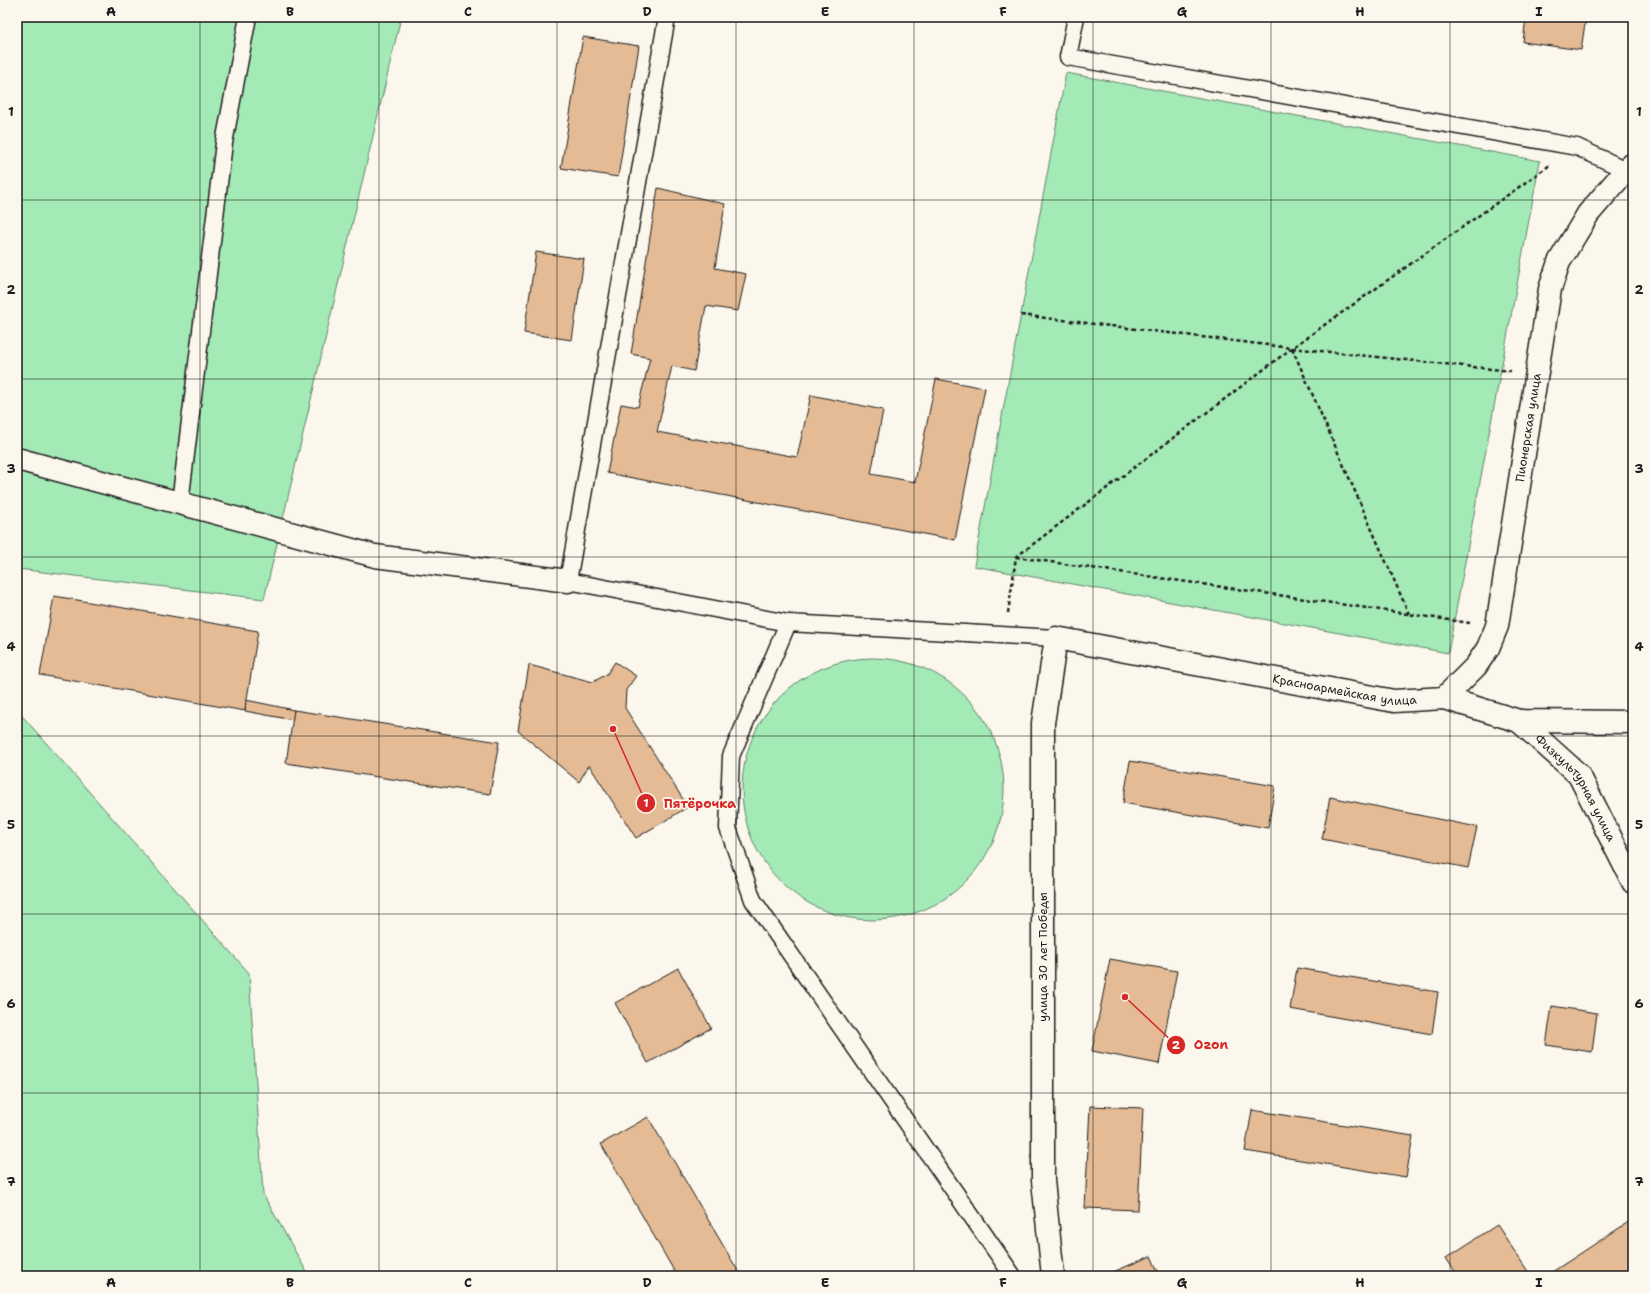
<svg xmlns="http://www.w3.org/2000/svg" width="1650" height="1293" font-family="'Shantell Sans',sans-serif">
	<style>
		.green { fill: #a4eab7; stroke: #60836a }
		.building { fill: #e4bb94; stroke: #1c1c1c }
		.lines { fill: none; stroke-linecap: round; stroke-linejoin: round }
		.service-casing { stroke: #1c1c1c; stroke-width: 19 }
		.minor-casing { stroke: #1c1c1c; stroke-width: 25 }
		.secondary-casing { stroke: #1c1c1c; stroke-width: 25 }
		.path { stroke: #1c1c1c; stroke-width: 2.5; stroke-dasharray: 4 3; stroke-linecap: butt }
		.service { stroke: #fbf7ec; stroke-width: 16 }
		.minor { stroke: #fbf7ec; stroke-width: 22 }
		.secondary { stroke: #fbf7ec; stroke-width: 22 }
		.grid { fill: none; stroke: #1c1c1c; stroke-width: 1; stroke-opacity: 0.55 }
		.labels { text-anchor: middle; stroke-width: 3.5; stroke-linejoin: round; paint-order: stroke }
		.street-label { font-size: 12px; fill: #1c1c1c; stroke: #fbf7ec }
		.leader { fill: none; stroke: #d62828; stroke-width: 1.5 }
		.callout-dot { fill: #d62828; stroke: #fbf7ec; stroke-width: 1.5 }
		.mark-label { font-size: 12px; text-anchor: middle; font-weight: bold; fill: #fff }
		.callout-label { font-size: 13px; text-anchor: middle; font-weight: bold; fill: #d62828; stroke: #fbf7ec; stroke-width: 3.5; stroke-linejoin: round; paint-order: stroke }
		.neatline { fill: none; stroke: #1c1c1c; stroke-width: 1.5 }
		.grid-label { font-size: 13px; text-anchor: middle; font-weight: bold; fill: #1c1c1c }
	</style>
	<rect width="100%" height="100%" fill="#fbf7ec"/>
	<filter id="ink" filterUnits="userSpaceOnUse"><feTurbulence type="fractalNoise" baseFrequency=".025" numOctaves="2"/><feDisplacementMap in="SourceGraphic" scale="8" xChannelSelector="R" yChannelSelector="G"/><feConvolveMatrix kernelMatrix="1 2 1 2 8 2 1 2 1" color-interpolation-filters="sRGB"/></filter>
	<g filter="url(#ink)">
		<!-- green -->
		<g class="green">
			<polygon points="17,17 401,17 264,599 18,569 17,577"/>
			<polygon points="1066,73 1540,161 1448,653 974,566"/>
			<circle cx="873" cy="789" r="131"/>
			<polygon points="17,710 249,973 263,1194 309,1276 17,1276"/>
		</g>
		<!-- building -->
		<g class="building">
			<polygon points="1526,17 1586,17 1581,50 1523,42"/>
			<polygon points="583,37 639,46 618,177 561,168"/>
			<polygon points="658,188 725,204 715,268 746,274 738,311 706,306 694,371 672,366 657,432 797,457 811,395 883,410 871,474 915,482 936,379 985,388 955,540 607,473 621,404 638,407 650,358 631,354"/>
			<polygon points="536,252 584,259 572,340 524,333"/>
			<polygon points="54,596 258,631 245,711 40,675"/>
			<polygon points="615,662 636,676 626,690 625,708 688,807 636,838 589,765 579,782 518,731 529,665 593,682 607,674"/>
			<polygon points="246,700 294,710 293,720 245,711"/>
			<polygon points="294,710 499,742 490,794 286,763"/>
			<polygon points="1130,761 1275,786 1268,828 1123,803"/>
			<rect x="1629" y="790" width="4" height="38"/>
			<polygon points="1330,797 1477,827 1468,868 1322,839"/>
			<polygon points="1110,959 1177,971 1159,1064 1092,1051"/>
			<polygon points="678,968 711,1028 648,1063 615,1003"/>
			<polygon points="1297,968 1438,992 1432,1034 1290,1009"/>
			<polygon points="1552,1006 1597,1013 1592,1052 1546,1045"/>
			<polygon points="1090,1106 1143,1108 1138,1210 1085,1208"/>
			<polygon points="1252,1110 1413,1136 1406,1177 1245,1151"/>
			<polygon points="648,1117 741,1276 677,1276 601,1144"/>
			<polygon points="1633,1219 1633,1276 1546,1276"/>
			<polygon points="1497,1225 1531,1276 1458,1276 1446,1258"/>
			<polygon points="1151,1256 1160,1276 1107,1276 1106,1275"/>
		</g>
		<g class="lines">
			<defs>
				<g id="service">
					<polyline points="667,17 568,581 788,623"/>
					<polyline points="1076,17 1068,57 1577,147 1626,170"/>
					<polyline points="180,503 224,143 248,17"/>
					<polyline points="1013,1276 753,900 728,828 731,756 788,623 1056,638"/>
				</g>
				<g id="minor">
					<polyline points="17,459 375,556 568,581"/>
					<polyline points="1444,698 1519,721 1633,722"/>
					<path id="s1" d="M1519,721l60,54 54,107"/>
				</g>
				<g id="secondary">
					<path id="s2" d="M1053,1276l-10,-95v-458l13,-85 338,63 50,-3 32,-32 12,-18 9,-22 53,-337 9,-27 29,-48 38,-44 7,-6"/>
				</g>
			</defs>
			<!-- service casing -->
			<use href="#service" class="service-casing"/>
			<!-- minor casing -->
			<use href="#minor" class="minor-casing"/>
			<!-- secondary casing -->
			<use href="#secondary" class="secondary-casing"/>
			<!-- path -->
			<g class="path">
				<polyline points="1021,315 1292,348 1511,371"/>
				<polyline points="1292,348 1409,614"/>
				<polyline points="1016,557 1470,623"/>
				<polyline points="1008,613 1016,557 1292,348 1550,165"/>
			</g>
			<!-- service -->
			<use href="#service" class="service"/>
			<!-- minor -->
			<use href="#minor" class="minor"/>
			<!-- secondary -->
			<use href="#secondary" class="secondary"/>
		</g>
	</g>
	<!-- grid -->
	<path class="grid" d="M200,17v1259M379,17v1259M557,17v1259M736,17v1259M914,17v1259M1093,17v1259M1271,17v1259M1450,17v1259M17,200h1616M17,379h1616M17,557h1616M17,736h1616M17,914h1616M17,1093h1616"/>
	<g class="labels">
		<!-- street labels -->
		<g class="street-label">
			<text dy="4" stroke="none"><textPath href="#s2" startOffset="1325">Пионерская улица</textPath></text>
			<text dy="4" stroke="none"><textPath href="#s2" startOffset="933">Красноармейская улица</textPath></text>
			<text dy="4" stroke="none"><textPath href="#s1" startOffset="89">Физкультурная улица</textPath></text>
			<text transform="translate(1043 957) rotate(-90)" y="4">улица 30 лет Победы</text>
		</g>
	</g>
	<!-- callouts -->
	<path class="leader" d="M613 729L646 803M1125 997L1176 1045"/>
	<g class="callout-dot">
		<circle cx="613" cy="729" r="4"/>
		<circle cx="1125" cy="997" r="4"/>
		<circle cx="646" cy="803" r="10"/>
		<circle cx="1176" cy="1045" r="10"/>
	</g>
	<g class="mark-label">
		<text x="646" y="807">1</text>
		<text x="1176" y="1049">2</text>
	</g>
	<g class="callout-label">
		<text x="700" y="808">Пятёрочка</text>
		<text x="1211" y="1049">Ozon</text>
	</g>
	<!-- margin -->
	<rect width="1650" height="1293" fill="none" stroke="#fbf7ec" stroke-width="44"/>
	<rect x="22" y="22" width="1606" height="1249" class="neatline"/>
	<g class="grid-label">
		<text x="111" y="16">A</text>
		<text x="290" y="16">B</text>
		<text x="468" y="16">C</text>
		<text x="647" y="16">D</text>
		<text x="825" y="16">E</text>
		<text x="1003" y="16">F</text>
		<text x="1182" y="16">G</text>
		<text x="1360" y="16">H</text>
		<text x="1539" y="16">I</text>
		<text x="11" y="116">1</text>
		<text x="1639" y="116">1</text>
		<text x="11" y="294">2</text>
		<text x="1639" y="294">2</text>
		<text x="11" y="473">3</text>
		<text x="1639" y="473">3</text>
		<text x="11" y="651">4</text>
		<text x="1639" y="651">4</text>
		<text x="11" y="829">5</text>
		<text x="1639" y="829">5</text>
		<text x="11" y="1008">6</text>
		<text x="1639" y="1008">6</text>
		<text x="11" y="1186">7</text>
		<text x="1639" y="1186">7</text>
		<text x="111" y="1287">A</text>
		<text x="290" y="1287">B</text>
		<text x="468" y="1287">C</text>
		<text x="647" y="1287">D</text>
		<text x="825" y="1287">E</text>
		<text x="1003" y="1287">F</text>
		<text x="1182" y="1287">G</text>
		<text x="1360" y="1287">H</text>
		<text x="1539" y="1287">I</text>
	</g>
</svg>
